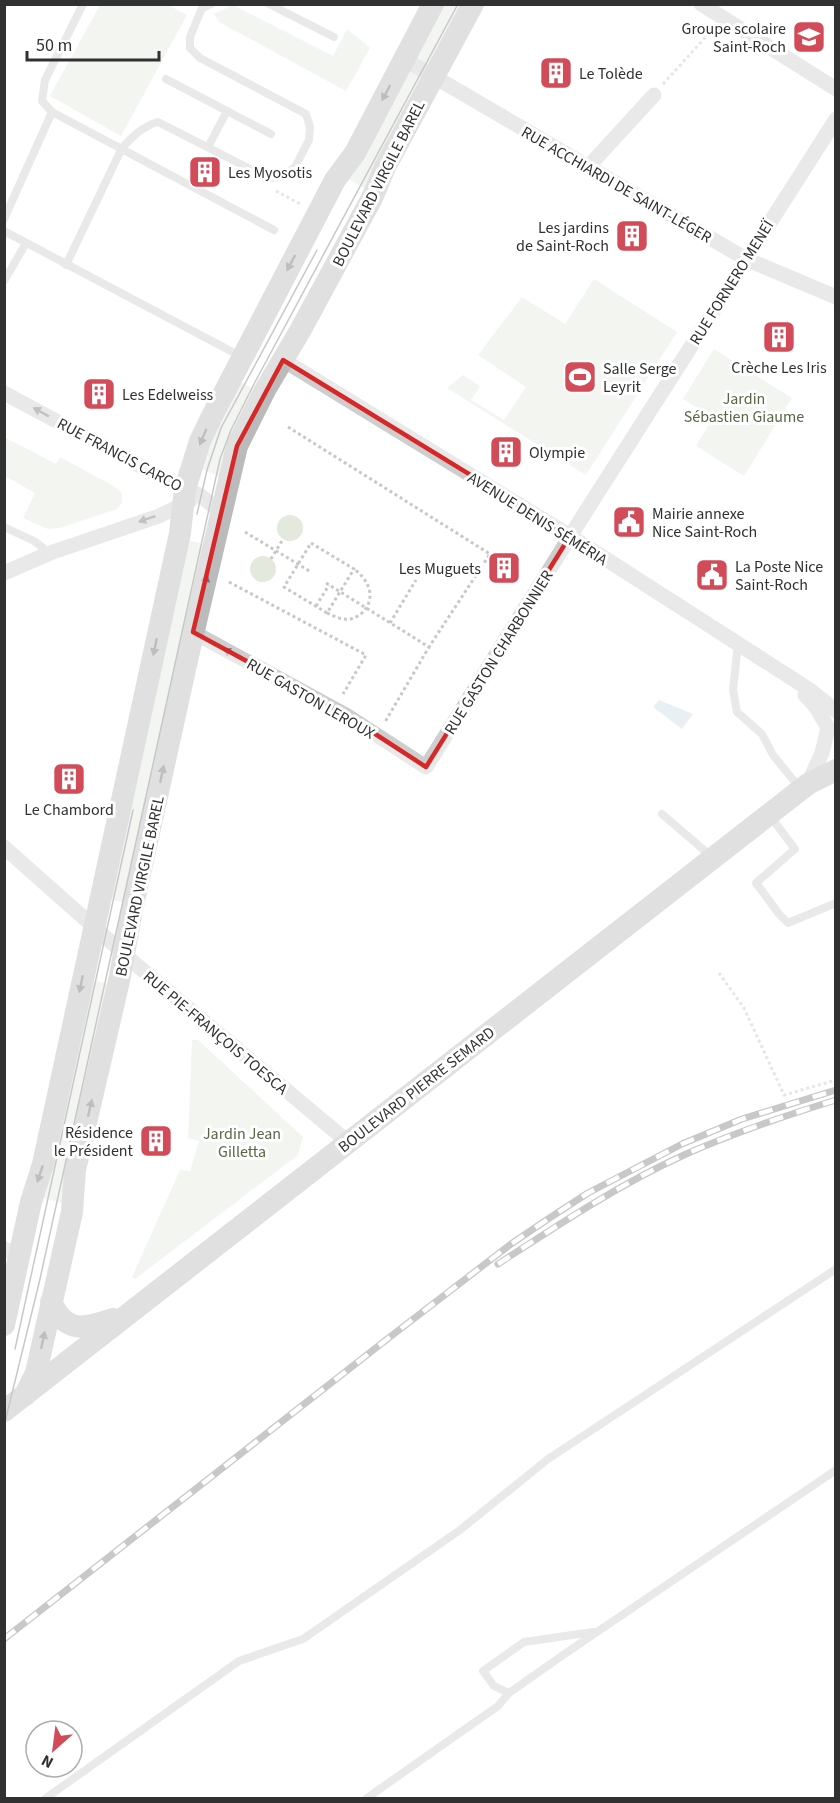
<svg xmlns="http://www.w3.org/2000/svg" width="840" height="1803" font-family="'Source Sans 3',sans-serif">
	<style>
		.green { fill: #e4e9de }
		.water { fill: #cddee7 }
		.lines { fill: none; stroke-linecap: round; stroke-linejoin: round }
		.path { stroke: #c8c8c8; stroke-width: 3; stroke-dasharray: 3 3; stroke-linecap: butt }
		.lane { stroke: #cecece; stroke-width: 8 }
		.street { stroke: #cecece; stroke-width: 15 }
		.secondary { stroke: #bbb; stroke-width: 22 }
		.tram { stroke: #868686; stroke-width: 1.5 }
		.rail-casing { stroke: #868686; stroke-width: 7 }
		.rail { stroke: #fff; stroke-width: 4.5; stroke-dasharray: 14; stroke-linecap: butt }
		.oneway { fill: #6f6f6f }
		.oneway2 { fill: #787878 }
		.marked { fill: none; stroke: #d62828; stroke-width: 4.5; stroke-linejoin: round }
		.labels { text-anchor: middle; stroke-width: 6; stroke-linejoin: round; paint-order: stroke }
		.poi-label { font-size: 16px; fill: #313131; stroke: #fff; text-anchor: start }
		.street-label { font-size: 16px; fill: #313131; stroke: #fff }
		.park-label { font-size: 16px; fill: #566843; stroke: #fff }
	</style>
	<rect width="100%" height="100%" fill="#fff"/>
	<!-- green -->
	<g class="green">
		<polygon points="100,5 168,5 187,15 121,136 50,96"/>
		<polygon points="233,5 333,56 347,29 370,48 346,91 219,22 214,14"/>
		<polygon points="442,5 463,5 364,188 349,179"/>
		<polygon points="594,279 677,332 586,475 447,388 463,375 480,386 471,400 504,420 526,387 478,355 522,297 565,324"/>
		<polygon points="714,349 792,398 744,476 696,446 713,418 683,399"/>
		<polygon points="239,381 256,390 219,477 202,469 207,452"/>
		<polygon points="4,437 56,464 60,457 117,488 122,494 122,503 117,509 60,528 48,529 23,518 35,493 5,476"/>
		<circle cx="290" cy="528" r="13"/>
		<polygon points="187,540 203,544 126,903 109,899"/>
		<circle cx="263" cy="569" r="13"/>
		<polygon points="90,980 110,984 62,1203 43,1198"/>
		<polygon points="192,1040 198,1040 303,1137 298,1155 135,1279 132,1277 180,1170 190,1171 199,1141 188,1138"/>
	</g>
	<!-- water -->
	<polygon class="water" points="659,700 693,714 682,729 653,707"/>
	<g class="lines">
		<!-- path -->
		<g class="path">
			<polyline points="663,84 713,29"/>
			<polyline points="276,191 302,205"/>
			<polyline points="288,427 490,554 429,647"/>
			<polyline points="245,532 311,572"/>
			<polygon points="311,543 354,569 327,613 284,587"/>
			<polyline points="271,559 283,539"/>
			<polyline points="229,582 366,655 343,694"/>
			<polyline points="326,583 429,647 385,722"/>
			<polyline points="316,606 329,585"/>
			<path d="M327,613c7,3 14,7 22,6 5,0 9,-3 13,-6 15,-15 7,-33 -8,-44"/>
			<polyline points="390,623 416,580"/>
			<polyline points="719,973 744,1008 784,1095 836,1080"/>
		</g>
		<!-- lane -->
		<g class="lane">
			<polyline points="269,4 334,37"/>
			<polyline points="166,79 271,134"/>
			<polyline points="52,112 274,230"/>
			<polyline points="208,147 227,111"/>
			<polyline points="4,219 52,112 42,101 45,80 83,4"/>
			<polyline points="4,231 242,357"/>
			<path d="M66,265l56,-117c10,-11 21,-22 36,-26l110,56 14,-1 13,-10 14,-27 1,-13 -4,-13 -106,-56 -10,-10v-11l12,-29 9,-4"/>
			<polyline points="4,281 26,243"/>
			<polyline points="4,527 34,541 50,553"/>
			<polyline points="738,644 733,690 737,712 762,734 773,755 799,787"/>
			<polyline points="662,814 712,857"/>
			<polyline points="770,816 795,849 756,883 779,914 788,923 836,903"/>
			<polyline points="509,1693 494,1686 483,1671 524,1642 593,1632"/>
			<polyline points="46,1798 239,1661 303,1639 460,1530 548,1459 836,1269"/>
			<polyline points="367,1798 498,1706 509,1693 566,1653 836,1470"/>
		</g>
		<!-- street -->
		<g class="street">
			<polyline points="701,4 836,89"/>
			<polyline points="404,59 746,259 836,297"/>
			<polyline points="588,167 654,95"/>
			<polyline points="283,360 570,536 810,690 836,711"/>
			<polyline points="4,393 161,477 201,496 218,510 218,521"/>
			<polyline points="4,573 50,553 159,516 190,501"/>
			<polyline points="193,632 346,715 426,767 581,519 836,119"/>
			<polyline points="805,695 816,707 828,728 822,753 808,784"/>
			<polyline points="4,847 139,967 348,1142"/>
			<polyline points="4,1249 19,1255"/>
		</g>
		<!-- secondary -->
		<g class="secondary">
			<path d="M51,1302c15,32 33,27 62,17"/>
			<polyline points="4,1325 31,1202 43,1164 180,533 185,489 200,441 213,414 335,180 355,153 433,4"/>
			<polyline points="25,1395 36,1373 72,1212 75,1170 119,981 132,910 188,656 237,446 265,390 300,331 372,198 385,167 473,4"/>
			<polyline points="4,1411 808,784 836,770"/>
		</g>
		<!-- tram -->
		<g class="tram">
			<polyline points="197,514 207,470 221,428 317,250"/>
			<polyline points="15,1349 133,810"/>
			<polyline points="4,1426 40,1279 220,459 231,430 254,384 458,4"/>
		</g>
		<defs>
			<g id="rail">
				<path d="M498,1264c60,-39 120,-79 186,-109 49,-22 100,-39 152,-55"/>
				<polyline points="4,1639 386,1340 511,1244 551,1217 588,1193 682,1144 742,1119 836,1090"/>
			</g>
		</defs>
		<!-- rail casing -->
		<use href="#rail" class="rail-casing"/>
		<!-- rail -->
		<use href="#rail" class="rail"/>
	</g>
	<!-- one-way arrows -->
	<defs><path id="oneway-solid" d="M-6-.8H1V-3.2L6.5 0L1 3.2V.8H-6Z" transform="scale(1.5)"/></defs>
	<g class="oneway">
		<use href="#oneway-solid" transform="translate(386 93) rotate(118)"/>
		<use href="#oneway-solid" transform="translate(291 263) rotate(118)"/>
		<use href="#oneway-solid" transform="translate(203 437) rotate(113)"/>
		<use href="#oneway-solid" transform="translate(205 583) rotate(-76)"/>
		<use href="#oneway-solid" transform="translate(155 647) rotate(102)"/>
		<use href="#oneway-solid" transform="translate(162 774) rotate(-78)"/>
		<use href="#oneway-solid" transform="translate(81 984) rotate(102)"/>
		<use href="#oneway-solid" transform="translate(90 1108) rotate(-77)"/>
		<use href="#oneway-solid" transform="translate(40 1174) rotate(108)"/>
		<use href="#oneway-solid" transform="translate(43 1340) rotate(-78)"/>
	</g>
	<g class="oneway2">
		<use href="#oneway-solid" transform="translate(41 412) rotate(-151)"/>
		<use href="#oneway-solid" transform="translate(147 519) rotate(161)"/>
		<use href="#oneway-solid" transform="translate(231 653) rotate(-152)"/>
	</g>
	<!-- marked area -->
	<path d="M0 0H840V1803H0ZM283,360l287,176 -144,231 -80,-52 -153,-83 44,-186z" fill="#fff" fill-opacity=".55" fill-rule="evenodd"/>
	<path class="marked" d="M283,360l287,176 -144,231 -80,-52 -153,-83 44,-186z"/>
	<!-- icons -->
	<defs>
		<symbol id="school-square" viewBox="-11 -11 22 22"><rect x="-9" y="-9" width="18" height="18" rx="4" fill="#d14b59" stroke="#fff"/><path d="M0-5L7-2L0 1L-7-2ZM-4 1L0 2.5L4 1V4Q0 6-4 4Z" fill="#fff"/></symbol>
		<symbol id="building-square" viewBox="-11 -11 22 22"><rect x="-9" y="-9" width="18" height="18" rx="4" fill="#d14b59" stroke="#fff"/><path d="M-4-6H4V6H1V3H-1V6H-4ZM-2.5-4.3h1.7v1.8h-1.7ZM.8-4.3h1.7v1.8H.8ZM-2.5-1h1.7V.8h-1.7ZM.8-1h1.7V.8H.8Z" fill="#fff"/></symbol>
		<symbol id="stadium-square" viewBox="-11 -11 22 22"><rect x="-9" y="-9" width="18" height="18" rx="4" fill="#d14b59" stroke="#fff"/><path d="M0-5a6.5 5 0 1 0 0 10a6.5 5 0 1 0 0-10ZM-3.5-1.8h7v3.6h-7Z" fill="#fff"/></symbol>
		<symbol id="civic-square" viewBox="-11 -11 22 22"><rect x="-9" y="-9" width="18" height="18" rx="4" fill="#d14b59" stroke="#fff"/><path d="M-.6-6.5H3V-4.5H.6V-3L4-1V1h2V6H-6V1h2V-1L-.6-3ZM-1.2 2.5V6h2.4V2.5Z" fill="#fff"/></symbol>
	</defs>
	<g fill-rule="evenodd">
		<use href="#school-square" x="790" y="18" width="38" height="38"/>
		<use href="#building-square" x="537" y="54" width="38" height="38"/>
		<use href="#building-square" x="186" y="153" width="38" height="38"/>
		<use href="#building-square" x="613" y="217" width="38" height="38"/>
		<use href="#building-square" x="760" y="318" width="38" height="38"/>
		<use href="#stadium-square" x="561" y="358" width="38" height="38"/>
		<use href="#building-square" x="80" y="375" width="38" height="38"/>
		<use href="#building-square" x="487" y="433" width="38" height="38"/>
		<use href="#civic-square" x="610" y="503" width="38" height="38"/>
		<use href="#building-square" x="485" y="549" width="38" height="38"/>
		<use href="#civic-square" x="693" y="556" width="38" height="38"/>
		<use href="#building-square" x="50" y="760" width="38" height="38"/>
		<use href="#building-square" x="137" y="1122" width="38" height="38"/>
	</g>
	<g class="labels">
		<!-- poi labels -->
		<g class="poi-label">
			<text x="786" y="34" text-anchor="end">Groupe scolaire<tspan x="786" dy="18">Saint-Roch</tspan></text>
			<text x="579" y="79">Le Tolède</text>
			<text x="228" y="178">Les Myosotis</text>
			<text x="609" y="233" text-anchor="end">Les jardins<tspan x="609" dy="18">de Saint-Roch</tspan></text>
			<text x="779" y="373" text-anchor="middle">Crèche Les Iris</text>
			<text x="603" y="374">Salle Serge<tspan x="603" dy="18">Leyrit</tspan></text>
			<text x="122" y="400">Les Edelweiss</text>
			<text x="529" y="458">Olympie</text>
			<text x="652" y="519">Mairie annexe<tspan x="652" dy="18">Nice Saint-Roch</tspan></text>
			<text x="735" y="572">La Poste Nice<tspan x="735" dy="18">Saint-Roch</tspan></text>
			<text x="481" y="574" text-anchor="end">Les Muguets</text>
			<text x="69" y="815" text-anchor="middle">Le Chambord</text>
			<text x="133" y="1138" text-anchor="end">Résidence<tspan x="133" dy="18">le Président</tspan></text>
		</g>
		<!-- street labels -->
		<g class="street-label">
			<text transform="translate(378 183) rotate(-63)" y="6">BOULEVARD VIRGILE BAREL</text>
			<text transform="translate(617 184) rotate(30)" y="6">RUE ACCHIARDI DE SAINT-LÉGER</text>
			<text transform="translate(731 282) rotate(-58)" y="6">RUE FORNERO MENEÏ</text>
			<text transform="translate(120 454) rotate(28)" y="6">RUE FRANCIS CARCO</text>
			<text transform="translate(538 518) rotate(32)" y="6">AVENUE DENIS SÉMÉRIA</text>
			<text transform="translate(498 652) rotate(-58)" y="6">RUE GASTON CHARBONNIER</text>
			<text transform="translate(311 698) rotate(30)" y="6">RUE GASTON LEROUX</text>
			<text transform="translate(139 886) rotate(-78)" y="6">BOULEVARD VIRGILE BAREL</text>
			<text transform="translate(216 1032) rotate(40)" y="6">RUE PIE-FRANÇOIS TOESCA</text>
			<text transform="translate(416 1089) rotate(-38)" y="6">BOULEVARD PIERRE SEMARD</text>
		</g>
		<!-- park labels -->
		<g class="park-label">
			<text x="744" y="404">Jardin<tspan x="744" dy="18">Sébastien Giaume</tspan></text>
			<text x="242" y="1139">Jardin Jean<tspan x="242" dy="18">Gilletta</tspan></text>
		</g>
	</g>
	<!-- border -->
	<rect width="840" height="1803" fill="none" stroke="#313131" stroke-width="12"/>
	<!-- north arrow -->
	<g transform="translate(54 1749) rotate(208)"><circle r="28" fill="#ffffff" stroke="#adadad" stroke-width="1.5"/>
	<path d="M0-4.5L10 22L0 15L-10 22Z" fill="#d14b59"/>
	<text y="-9" font-size="16" font-weight="bold" text-anchor="middle" fill="#313131">N</text>
	</g>
	<!-- scale -->
	<path d="M27 51v9h132v-9" fill="none" stroke="#313131" stroke-width="3"/>
	<text x="36" y="51" font-size="18" fill="#313131" stroke="#ffffff" stroke-width="4.5" paint-order="stroke">50 m</text>
</svg>
